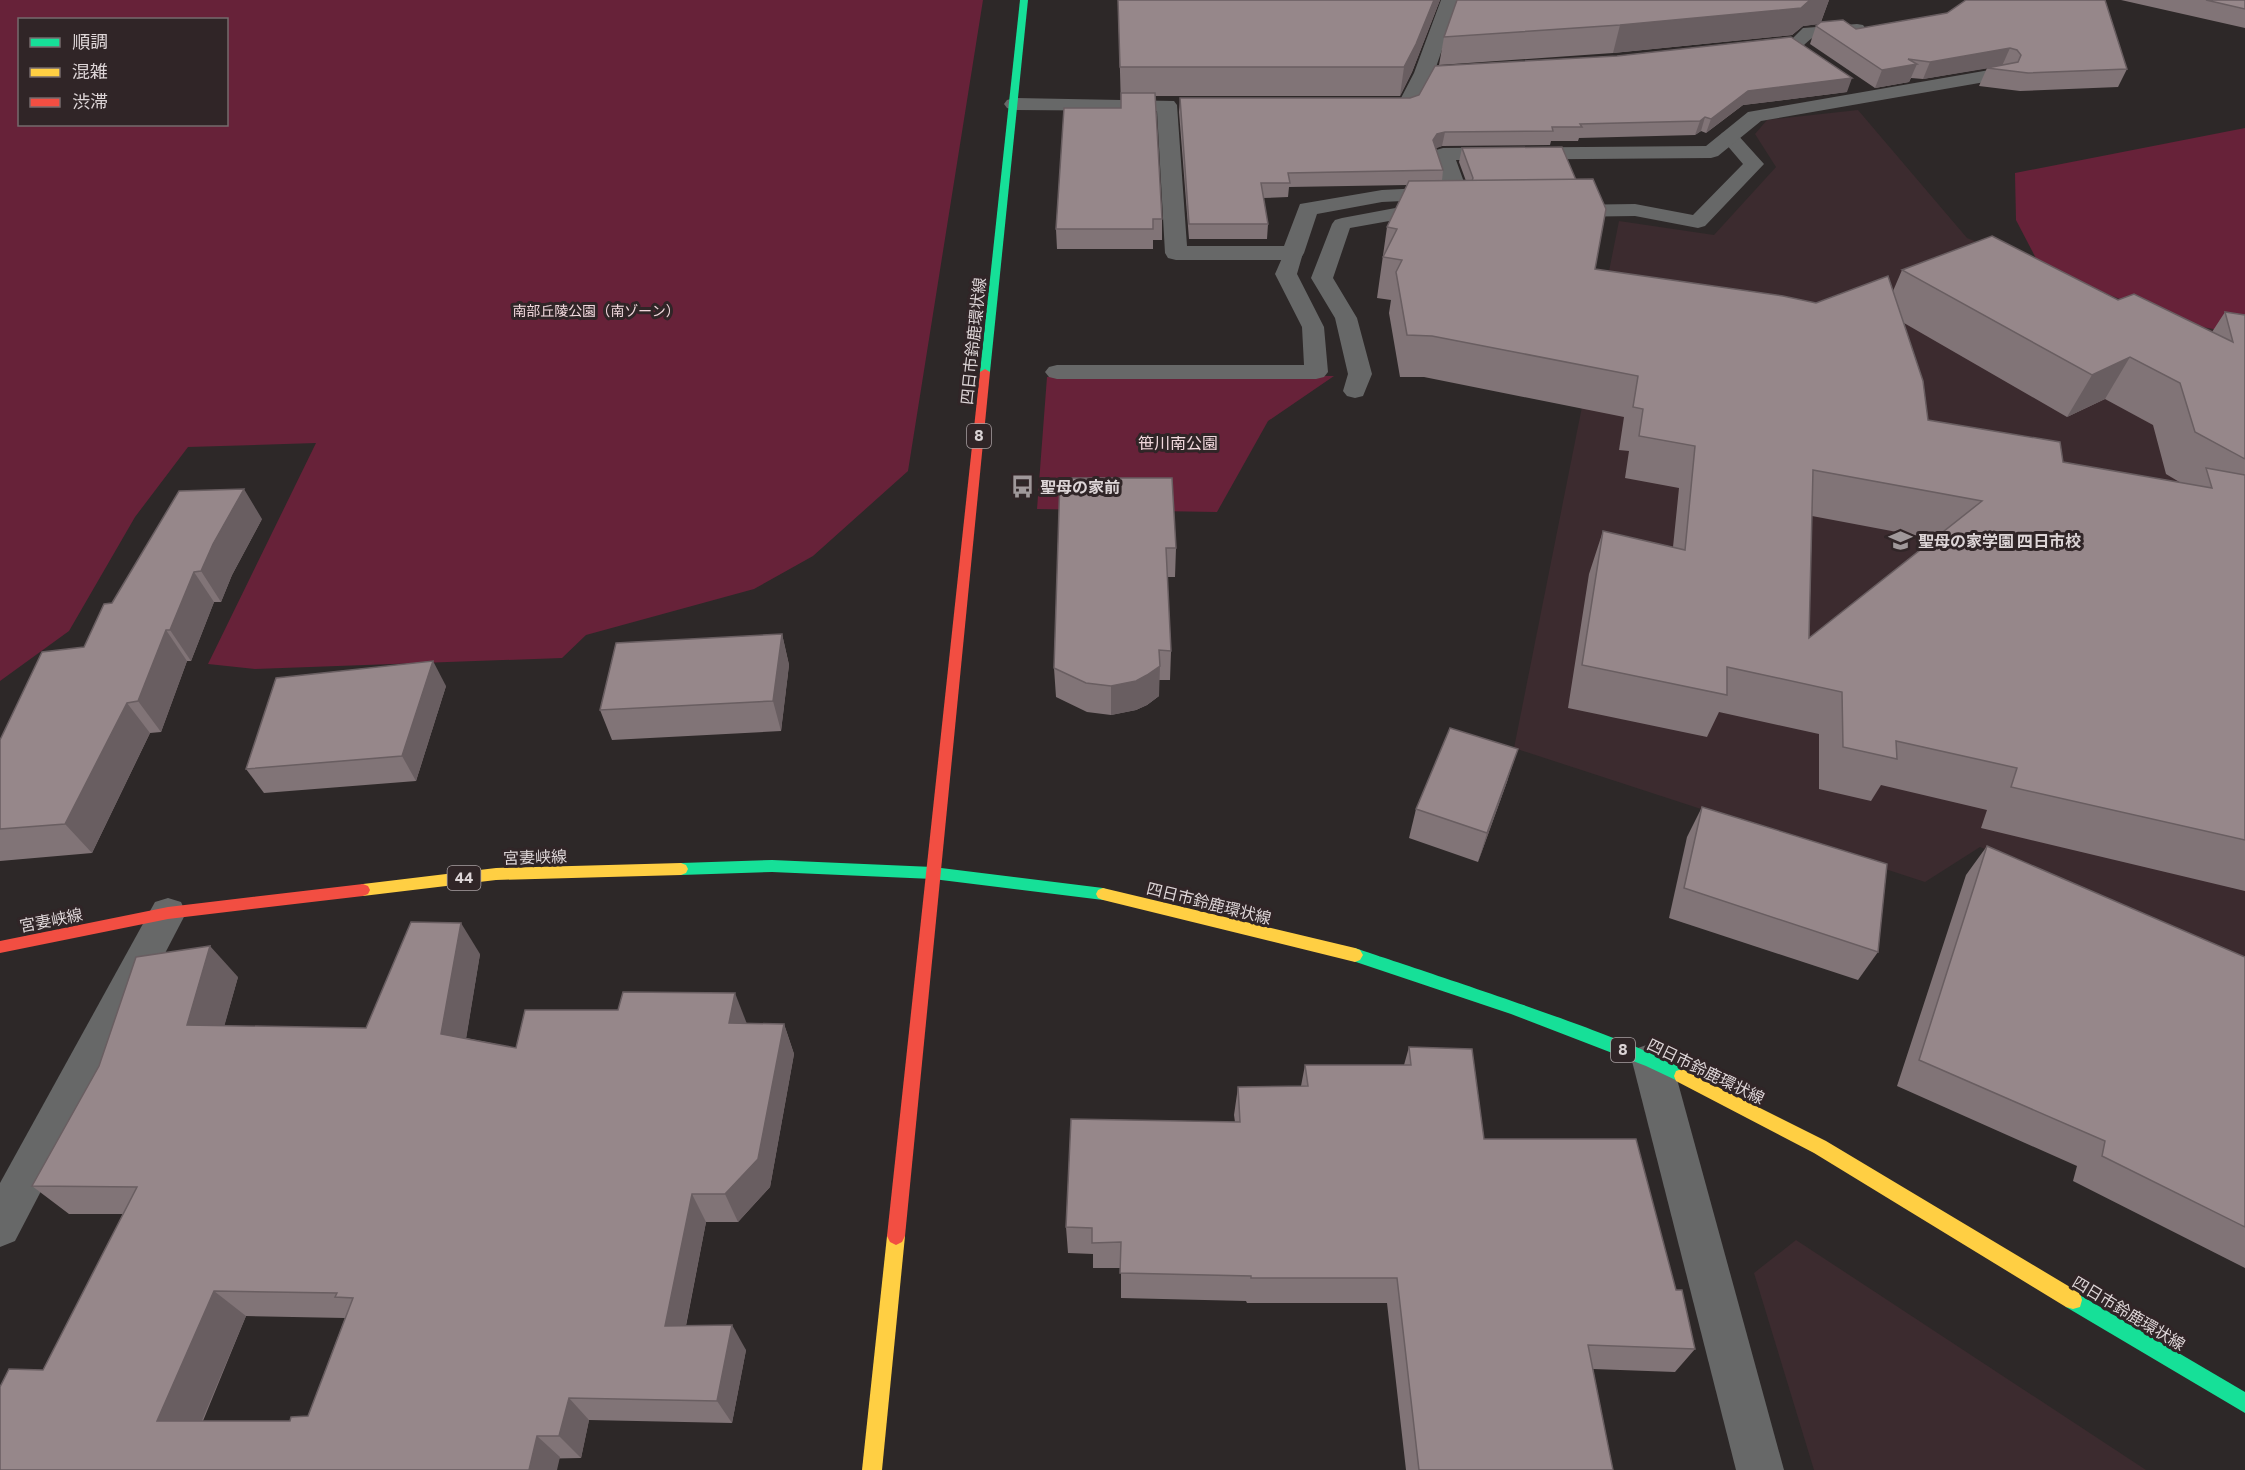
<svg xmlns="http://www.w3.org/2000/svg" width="2245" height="1470" font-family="Commissioner,'Noto Sans JP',sans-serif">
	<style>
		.built { fill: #3c2b2f }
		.green { fill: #672239; fill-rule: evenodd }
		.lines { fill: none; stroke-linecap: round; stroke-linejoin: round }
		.lane { fill: #676868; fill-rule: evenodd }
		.street { fill: #676868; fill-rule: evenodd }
		.fast { fill: #16e098; fill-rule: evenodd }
		.slow { fill: #ffcf43; fill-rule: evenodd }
		.jam { fill: #f24e42; fill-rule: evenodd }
		.wall { fill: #817477; fill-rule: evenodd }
		.shaded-wall { fill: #695e61 }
		.building { fill: #96878a; stroke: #695e61; stroke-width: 1.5; fill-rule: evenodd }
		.labels { text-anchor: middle; stroke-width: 6; stroke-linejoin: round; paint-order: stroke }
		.far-park-label { font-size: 14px; fill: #f1d8dd; stroke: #302527 }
		.shield { fill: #302527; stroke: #a9a0a2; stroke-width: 1.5 }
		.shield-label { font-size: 15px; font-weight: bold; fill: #ddd5d7 }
		.street-label { font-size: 16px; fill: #ddd5d7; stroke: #302527 }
		.park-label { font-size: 16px; fill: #f1d8dd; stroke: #302527 }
		.poi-label { font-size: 16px; font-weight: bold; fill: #ddd5d7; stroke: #302527; text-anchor: start }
	</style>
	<rect width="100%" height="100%" fill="#2d2828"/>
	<!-- built -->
	<g class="built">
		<polygon points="1858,110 1967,238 2181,323 2245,335 2245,957 1980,847 1925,882 1514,748 1619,221 1714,235 1776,167 1755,134 1767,120"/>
		<polygon points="1796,1240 2146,1470 1814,1470 1754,1273"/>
	</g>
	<!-- green -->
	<g class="green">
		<path d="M0,0h983l-75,471 -95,85 -59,33 -168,46 -24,23 -307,11 -47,-5 108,-221 -128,4 -53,70 -66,114 -69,50zM20,20h206v104h-206z"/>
		<polygon points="2245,128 2245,335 2181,323 2041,268 2016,220 2015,173"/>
		<polygon points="1334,376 1268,421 1217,512 1037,509 1047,377"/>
	</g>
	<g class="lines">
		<!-- lane -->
		<g class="lane">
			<polygon points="1729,131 1736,133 1764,164 1705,226 1698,228 1635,216 1566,217 1559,215 1556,211 1559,207 1566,205 1635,204 1693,215 1743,164 1720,137 1722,133"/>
			<polygon points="1434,205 1441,207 1444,211 1441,215 1406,218 1350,228 1333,278 1357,318 1372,374 1363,396 1355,398 1347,396 1343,391 1348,374 1335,318 1311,278 1332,224 1335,220 1342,218 1406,206"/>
			<polygon points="1293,247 1300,249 1303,253 1297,274 1324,327 1328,372 1324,377 1316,379 1057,379 1049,377 1045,372 1049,367 1057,365 1304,365 1302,327 1275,274 1286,249"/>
		</g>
		<!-- street -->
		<g class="street">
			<polygon points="1441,0 1459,0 1434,73 1415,108 1363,108 1360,104 1363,100 1401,98 1414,73"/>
			<path d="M1857,24l6,1 3,4 -3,4c-13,3 -38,-1 -49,4 -11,6 -11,15 -26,12l-2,-4 17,-17z"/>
			<polygon points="2001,68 2008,70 2011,74 2008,78 1761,121 1718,156 1711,158 1456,160 1468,193 1465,198 1382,202 1317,214 1304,253 1301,258 1293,260 1176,260 1168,258 1165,253 1157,111 1014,110 1007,108 1004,104 1007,100 1014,98 1174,101 1177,105 1187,246 1284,246 1300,204 1382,190 1444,187 1433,154 1436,150 1443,148 1706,146 1748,112"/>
			<polygon points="168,898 181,902 186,913 15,1241 0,1247 0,1183 155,902"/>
			<polygon points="1652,1043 1666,1048 1672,1061 1784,1470 1736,1470 1632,1061 1638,1048"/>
		</g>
		<!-- fast -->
		<g class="fast">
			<polygon points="1020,0 1028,0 990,372 985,375 980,372"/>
			<polygon points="772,860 933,867 1103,888 1108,890 1110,894 1108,898 1103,900 933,879 772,872 681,875 676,873 674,869 676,865 681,863"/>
			<path d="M1355,948c43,15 325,105 335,128l-2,5 -6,2 -36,-17 -135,-52 -161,-54 -3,-5 3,-5z"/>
			<polygon points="2073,1291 2245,1392 2245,1413 2066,1307 2064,1300 2066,1293"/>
		</g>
		<!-- slow -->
		<g class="slow">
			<polygon points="681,863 686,865 688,869 686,873 681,875 496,880 363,896 358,894 356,890 358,886 363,884 496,868"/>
			<polygon points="1103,888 1355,948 1360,950 1363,955 1360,960 1355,962 1103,900 1098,898 1096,894 1098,890"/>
			<polygon points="1682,1069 1826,1141 2080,1293 2082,1300 2080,1307 2073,1309 2066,1307 1814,1153 1676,1081 1674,1076 1676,1071"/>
			<polygon points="896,1227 902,1230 905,1236 882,1470 862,1470 887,1236 890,1230"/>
		</g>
		<!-- jam -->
		<g class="jam">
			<polygon points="985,369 990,372 905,1236 902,1242 896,1245 890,1242 887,1236 980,372"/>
			<polygon points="363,884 368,886 370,890 368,894 363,896 168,919 0,953 0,941 168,907"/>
		</g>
	</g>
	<!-- wall -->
	<g class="wall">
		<polygon points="1118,0 1440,0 1412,72 1400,96 1155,96 1162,219 1162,240 1153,240 1153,249 1057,249 1056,229 1121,108"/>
		<polygon points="1457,0 1829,0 1821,22 1856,29 1947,13 2127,69 2118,87 2020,91 1979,86 1987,68 1923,79 1911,78 1909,82 1875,88 1810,44 1816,26 1818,24 1803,26 1792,35 1613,53 1439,65 1444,37"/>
		<polygon points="2121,0 2245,0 2245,28"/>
		<path d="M1847,92l-104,13 -37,28 -5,-2 -6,4 -116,3 -1,3h-27l-1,4 -108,1 -6,2 7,22 -1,11h24l-7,-19 3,-14 133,121 221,34 77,-12 9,-21 216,30 94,32 13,-20 20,3v576l-264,-63 6,-18 -106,-25 -10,16 -52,-12v-55l-100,-22 -12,25 -139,-29 21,-134 14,-43 70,16 6,-59 -54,-10 4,-27 -10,-1 5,-33 -200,-40h-24l-11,-64 2,-13 -14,-2 10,-71 20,-42 -118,2 -1,10 -25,1 5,26 -1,15h-78l-10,-127 1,-14h230zM1904,323l163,94 38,-18 48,26 13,49 15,9 -118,-21 -135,-42zM1812,516l122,23 -125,99z"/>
		<polygon points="1060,478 1176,548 1175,577 1167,577 1171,651 1170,680 1159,680 1159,696 1147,705 1136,710 1111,715 1087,712 1056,697 1054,668"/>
		<polygon points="262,519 232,575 221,602 214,602 191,661 187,661 161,732 150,733 92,853 0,861 0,740 84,647 112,603"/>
		<polygon points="782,634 789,665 781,731 612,740 600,710"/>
		<polygon points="446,686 416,781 264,793 246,769"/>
		<polygon points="1508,779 1478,862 1409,838 1416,809"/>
		<polygon points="1702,807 1878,952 1858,980 1669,918 1687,837"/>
		<polygon points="1987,846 2245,957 2245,1268 2073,1181 2077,1166 1897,1086 1966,875"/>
		<path d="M480,954l-14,84 50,10 231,-25 37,1 10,30 -24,133 -32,35h-32l-20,104 60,24 -14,73 -143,-3 -8,38 -581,12 43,-100 80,-156h-54l-37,-28 206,-209 -14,49 142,2zM246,1316l99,2 -37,98 -18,5h-87z"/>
		<polygon points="1409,1047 1484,1139 1676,1290 1695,1349 1675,1372 1593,1369 1613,1470 1406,1470 1387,1303 1247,1303 1246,1301 1121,1298 1121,1268 1093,1268 1093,1254 1068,1253 1066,1227 1235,1122 1234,1115 1238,1087 1301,1086 1305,1065 1404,1065"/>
	</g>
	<!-- shaded-wall -->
	<g class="shaded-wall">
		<polygon points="1434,0 1440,0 1412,72 1400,96 1404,67"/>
		<polygon points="1810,0 1829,0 1820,24 1803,26 1792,35 1613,53 1620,25"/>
		<polygon points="2010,48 2002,66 1923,79 1930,62"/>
		<polygon points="1917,64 1909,82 1875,88 1882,70"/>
		<polygon points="1852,78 1847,92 1743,105 1706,133 1711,119 1748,91"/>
		<polygon points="1705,117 1701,131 1695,135 1700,121"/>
		<polygon points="1445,132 1442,146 1434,149 1433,140 1437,134"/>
		<polygon points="2130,357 2105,399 2067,417 2092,375"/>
		<polygon points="244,489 262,519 232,575 221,602 201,571 213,544"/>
		<polygon points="194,572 214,602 191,661 170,630"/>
		<polygon points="166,630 187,661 161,732 138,701"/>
		<polygon points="782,634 789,665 781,731 773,701"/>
		<polygon points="433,661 446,686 416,781 402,756"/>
		<polygon points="1160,666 1159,696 1147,705 1136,710 1111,715 1111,686"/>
		<polygon points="127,703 150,733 92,853 65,824"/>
		<polygon points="1518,749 1508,779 1478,862 1487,833"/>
		<polygon points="461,923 480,954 462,1064 441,1034"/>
		<polygon points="210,946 238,977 216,1056 187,1025"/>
		<polygon points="735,993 747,1024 729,1023"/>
		<polygon points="784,1024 794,1054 770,1187 738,1222 725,1194"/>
		<polygon points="692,1194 706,1222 681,1350 665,1326"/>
		<polygon points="214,1291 246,1316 193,1442 157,1421"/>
		<polygon points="732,1325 746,1350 732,1423 717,1401"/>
		<polygon points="569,1398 589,1420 581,1458 559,1436"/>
		<polygon points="537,1436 560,1457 557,1470 529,1470"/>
	</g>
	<!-- building -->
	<g class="building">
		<polygon points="1118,0 1434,0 1416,44 1404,67 1120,67"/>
		<polygon points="1457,0 1810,0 1801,8 1620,25 1444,37"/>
		<polygon points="1966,0 2105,0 2127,69 2028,73 1987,68 2018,62 2021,55 2017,50 2010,48 1930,62 1908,59 1917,64 1882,70 1816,26 1821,22 1843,20 1856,29 1947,13"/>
		<polygon points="2206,0 2245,0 2245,9"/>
		<polygon points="1791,37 1852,78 1748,91 1711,119 1705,117 1700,121 1580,124 1582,127 1552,127 1553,131 1445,132 1437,134 1433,140 1443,170 1288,173 1290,183 1261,183 1268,224 1189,224 1180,98 1410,98 1419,95 1435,66 1617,56"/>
		<polygon points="1121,93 1155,93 1162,219 1153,219 1153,229 1056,229 1064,108 1121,108"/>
		<polygon points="1562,147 1576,180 1472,181 1473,178 1462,148"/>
		<path d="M1593,179l13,30 -11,60 188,27 33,7 72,-27 35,105 5,39 132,22 3,20 149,26 -6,-20 39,7v365l-234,-53 6,-19 -121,-27 1,18 -54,-12 -1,-55 -115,-25v28l-145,-30 21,-134 82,19 10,-104 -56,-10 4,-27 -10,-2 5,-31 -206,-40 -25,-1 -11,-63 6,-12 -19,-3 14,-28 -10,-2 22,-46zM1813,470l169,31 -173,137z"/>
		<polygon points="1992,236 2118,300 2134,294 2233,342 2225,312 2245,315 2245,459 2195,432 2180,383 2130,357 2092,375 1902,270"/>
		<polygon points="1060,478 1172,478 1176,548 1166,548 1171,651 1159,650 1160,666 1147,675 1136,681 1111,686 1086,683 1054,668"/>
		<polygon points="244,489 213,544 201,571 194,572 170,630 166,630 138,701 127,703 65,824 0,829 0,740 42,652 84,647 104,604 112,603 179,491"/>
		<polygon points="782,634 773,701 600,710 616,643"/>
		<polygon points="433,661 402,756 246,769 276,678"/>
		<polygon points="1450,728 1518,749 1487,833 1416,809"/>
		<polygon points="1702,807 1887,864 1878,952 1684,888"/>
		<polygon points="1987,846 2245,957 2245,1227 2102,1156 2105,1141 1919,1060"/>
		<path d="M411,922l50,1 -20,111 75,14 9,-38h93l5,-18 112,1 -6,30 55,1 -26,135 -33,35h-33l-27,132 67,-1 -15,76 -148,-3 -10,38h-22l-8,34h-529v-83l9,-18 34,1 94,-183 -105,-1 67,-120 37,-109 74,-11 -23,79 179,3zM214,1291l123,2 -2,4 18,1 -45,118 -17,1 -1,4h-133z"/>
		<polygon points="1409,1047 1472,1049 1484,1139 1636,1139 1676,1290 1682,1290 1695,1349 1588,1345 1613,1470 1419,1470 1397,1278 1251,1278 1251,1276 1120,1273 1121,1242 1092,1243 1092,1228 1066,1227 1071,1119 1240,1122 1238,1087 1308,1086 1305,1065 1411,1065"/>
	</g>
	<!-- icons -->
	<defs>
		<symbol id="bus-bare" viewBox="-9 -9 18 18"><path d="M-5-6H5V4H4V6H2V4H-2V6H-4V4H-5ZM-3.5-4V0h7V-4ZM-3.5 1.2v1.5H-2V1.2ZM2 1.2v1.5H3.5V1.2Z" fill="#9f989a" stroke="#302527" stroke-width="2.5" paint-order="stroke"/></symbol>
		<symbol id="school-bare" viewBox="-9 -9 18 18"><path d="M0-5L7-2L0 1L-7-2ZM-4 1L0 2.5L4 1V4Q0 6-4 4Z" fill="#9f989a" stroke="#302527" stroke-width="2.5" paint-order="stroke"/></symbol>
	</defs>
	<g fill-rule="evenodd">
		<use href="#bus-bare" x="1006" y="470" width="33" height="33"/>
		<use href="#school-bare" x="1884" y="524" width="33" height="33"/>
	</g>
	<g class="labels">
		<!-- far-park labels -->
		<g class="far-park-label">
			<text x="596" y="316">南部丘陵公園（南ゾーン）</text>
		</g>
		<!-- shield labels -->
		<g class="shield">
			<rect x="967" y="424" width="24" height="24" rx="4.5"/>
			<rect x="447.5" y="866" width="33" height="24" rx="4.5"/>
			<rect x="1611" y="1038" width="24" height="24" rx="4.5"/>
		</g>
		<g class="shield-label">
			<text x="979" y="441">8</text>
			<text x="464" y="883">44</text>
			<text x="1623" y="1055">8</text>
		</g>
		<!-- street labels -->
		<g class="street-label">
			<text transform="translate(973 341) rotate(-84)" y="6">四日市鈴鹿環状線</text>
			<text transform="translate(535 857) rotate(-2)" y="6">宮妻峡線</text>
			<text transform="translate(1209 903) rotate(14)" y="6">四日市鈴鹿環状線</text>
			<text transform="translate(51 920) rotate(-11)" y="6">宮妻峡線</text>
			<text transform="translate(1706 1071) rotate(26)" y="6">四日市鈴鹿環状線</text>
			<text transform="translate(2129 1313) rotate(31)" y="6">四日市鈴鹿環状線</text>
		</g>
		<!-- park labels -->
		<g class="park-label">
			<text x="1178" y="449">笹川南公園</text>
		</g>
		<!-- poi labels -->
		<g class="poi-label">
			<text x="1040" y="493">聖母の家前</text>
			<text x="1918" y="547">聖母の家学園 四日市校</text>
		</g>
	</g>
	<!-- legend -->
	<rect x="18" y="18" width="210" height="108" fill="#302527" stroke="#756b6d" stroke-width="1.5"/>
	<rect x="30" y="38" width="30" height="9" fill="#16e098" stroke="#756b6d" stroke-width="1.5"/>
	<text x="72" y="48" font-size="18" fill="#ddd5d7">順調</text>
	<rect x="30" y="68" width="30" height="9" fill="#ffcf43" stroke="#756b6d" stroke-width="1.5"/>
	<text x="72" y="78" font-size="18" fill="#ddd5d7">混雑</text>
	<rect x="30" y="98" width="30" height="9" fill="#f24e42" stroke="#756b6d" stroke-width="1.5"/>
	<text x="72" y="108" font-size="18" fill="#ddd5d7">渋滞</text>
</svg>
